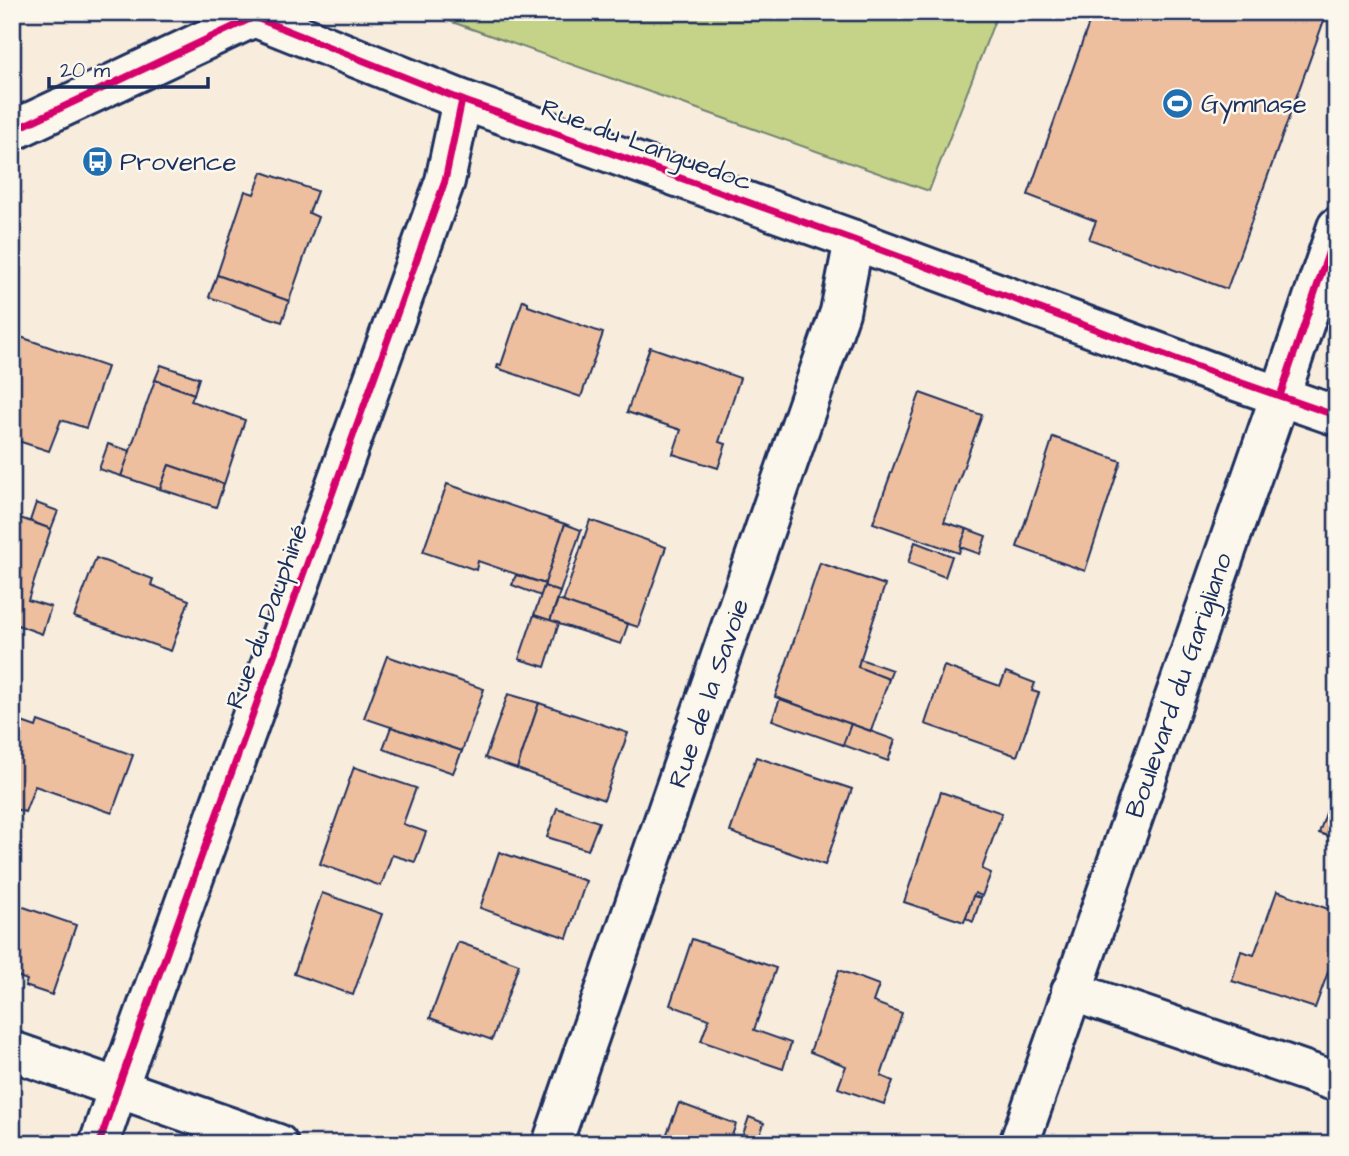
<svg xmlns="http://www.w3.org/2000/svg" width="1349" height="1156" font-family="'Architects Daughter',sans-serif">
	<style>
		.green { fill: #c4d387; stroke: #708172; stroke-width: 2 }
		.building { fill: #eebf9e; stroke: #1b2f5e; stroke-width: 2 }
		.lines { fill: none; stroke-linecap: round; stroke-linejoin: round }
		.street-casing { stroke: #1b2f5e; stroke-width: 44 }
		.street { stroke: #fbf7ec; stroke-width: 38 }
		.cycleway-casing { stroke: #fbf7ec; stroke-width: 11 }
		.cycleway { stroke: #d6006c; stroke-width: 7 }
		.labels { text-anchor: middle; stroke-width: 5; stroke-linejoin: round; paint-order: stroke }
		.poi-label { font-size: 26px; fill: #1b2f5e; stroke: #fbf7ec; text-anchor: start }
		.street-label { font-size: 26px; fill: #1b2f5e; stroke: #fbf7ec }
	</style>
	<rect width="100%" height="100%" fill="#f8ecdc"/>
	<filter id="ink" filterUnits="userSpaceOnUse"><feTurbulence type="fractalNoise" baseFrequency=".0143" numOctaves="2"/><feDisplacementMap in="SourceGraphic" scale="14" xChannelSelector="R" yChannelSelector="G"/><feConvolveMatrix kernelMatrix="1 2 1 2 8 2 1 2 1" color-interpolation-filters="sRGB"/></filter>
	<g filter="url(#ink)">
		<!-- green -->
		<polygon class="green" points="424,12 998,12 929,191"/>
		<!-- building -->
		<g class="building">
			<polygon points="1093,12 1327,12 1227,289 1089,239 1096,221 1028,195"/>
			<polygon points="262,172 317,191 309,213 318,217 289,301 217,275 245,191 254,194"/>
			<polygon points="217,275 289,301 282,322 209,297"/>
			<polygon points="523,300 528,302 528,306 603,333 581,397 497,368 498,364 501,365"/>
			<polygon points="12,334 107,367 86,428 61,420 49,451 12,439 12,412 15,403 12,403"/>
			<polygon points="650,347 740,378 719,442 726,444 718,468 673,454 681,430 627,412"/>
			<polygon points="161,365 199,378 194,394 155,380"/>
			<polygon points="155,380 194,394 191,401 245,420 224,484 169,465 160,489 121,476"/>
			<polygon points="920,393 982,415 944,522 967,529 959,553 873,523"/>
			<polygon points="1053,437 1121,461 1085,571 1017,547"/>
			<polygon points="108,444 130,451 121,476 99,469"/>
			<polygon points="169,465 224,484 216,507 160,489"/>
			<polygon points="447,484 565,524 545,584 478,561 476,570 423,552"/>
			<polygon points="36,503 58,511 51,529 30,521"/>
			<polygon points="12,515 51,529 28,600 51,607 42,634 12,623"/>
			<polygon points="590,520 666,547 638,627 563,602"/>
			<polygon points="565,524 581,530 560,592 544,586"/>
			<polygon points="967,529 986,536 980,554 960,547"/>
			<polygon points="915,542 952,556 945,577 908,563"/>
			<polygon points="96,558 153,579 151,585 189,600 171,651 74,617"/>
			<polygon points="820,563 885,585 858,667 889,679 871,731 775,697"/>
			<polygon points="516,575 545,584 541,596 512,585"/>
			<polygon points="544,586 560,592 550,621 534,615"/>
			<polygon points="558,600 628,624 621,644 550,621"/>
			<polygon points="534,615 559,623 545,667 519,659"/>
			<polygon points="387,656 484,689 462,751 364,718"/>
			<polygon points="860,659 892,670 889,679 858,667"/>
			<polygon points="944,666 1000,686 1006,672 1035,683 1032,691 1039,693 1017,756 925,724"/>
			<polygon points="508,694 539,703 517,769 485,758"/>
			<polygon points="780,699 851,724 843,745 772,720"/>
			<polygon points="539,703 628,733 604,800 517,769"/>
			<polygon points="13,719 36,727 38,721 133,755 112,813 35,786 25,812 12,808"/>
			<polygon points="851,724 895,740 888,761 843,745"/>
			<polygon points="391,727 462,751 453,773 383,749"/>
			<polygon points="756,757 852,789 825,865 730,832"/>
			<polygon points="354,767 416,788 403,824 426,832 415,862 392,855 381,886 320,864"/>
			<polygon points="1337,782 1337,839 1319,833"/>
			<polygon points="941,792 1002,813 982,869 991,873 982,896 975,893 964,922 904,902"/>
			<polygon points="557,808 599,822 588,850 547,837"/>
			<polygon points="499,852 586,881 567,938 480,908"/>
			<polygon points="1277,891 1337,912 1337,947 1315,1008 1232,981 1241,951 1254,955"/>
			<polygon points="322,893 382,914 353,995 294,974"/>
			<polygon points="973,896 981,898 973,922 966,918"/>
			<polygon points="12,903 76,925 52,995 25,986 27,980 12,974"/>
			<polygon points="692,939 776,968 754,1030 791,1043 783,1069 701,1041 709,1019 670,1005"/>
			<polygon points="458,942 519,964 492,1040 430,1018"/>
			<polygon points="839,970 879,985 873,1002 902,1013 881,1076 893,1081 884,1104 838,1088 846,1066 810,1052"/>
			<polygon points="679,1103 736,1124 729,1144 659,1144 662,1135 666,1136"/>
			<polygon points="749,1117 764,1123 757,1144 741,1140"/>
		</g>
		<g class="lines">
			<defs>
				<g id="street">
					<polyline points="12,131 254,17 462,100 854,240 1222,376 1337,416"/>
					<polyline points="1071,991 1337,1082"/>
					<polyline points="12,1051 278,1144"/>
					<polyline points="99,1144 118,1088 445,181 462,100"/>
					<polyline points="552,1144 840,312 854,240"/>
					<polyline points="1019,1144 1280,396 1337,227"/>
				</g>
			</defs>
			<!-- street casing -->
			<use href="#street" class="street-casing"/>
			<!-- street -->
			<use href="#street" class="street"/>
			<defs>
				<g id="cycleway">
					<polyline points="12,131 254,17 462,100 854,240 1222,376 1337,416"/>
					<polyline points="1280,396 1337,227"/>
					<polyline points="99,1144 118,1088 445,181 462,100"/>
				</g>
			</defs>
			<!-- cycleway casing -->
			<use href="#cycleway" class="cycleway-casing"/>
			<!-- cycleway -->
			<use href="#cycleway" class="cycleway"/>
		</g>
	</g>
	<!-- icons -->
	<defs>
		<symbol id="stadium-disc" viewBox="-11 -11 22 22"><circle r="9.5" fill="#1f6fb2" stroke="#fbf7ec"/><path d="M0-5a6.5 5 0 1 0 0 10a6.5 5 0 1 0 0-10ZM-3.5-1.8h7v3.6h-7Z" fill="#fff"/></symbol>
		<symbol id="bus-disc" viewBox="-11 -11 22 22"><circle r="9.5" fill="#1f6fb2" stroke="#fbf7ec"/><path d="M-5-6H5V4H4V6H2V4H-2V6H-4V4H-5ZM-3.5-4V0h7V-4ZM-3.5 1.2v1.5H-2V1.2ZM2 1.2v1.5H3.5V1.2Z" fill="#fff"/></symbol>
	</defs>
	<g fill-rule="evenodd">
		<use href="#stadium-disc" x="1160" y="86" width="35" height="35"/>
		<use href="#bus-disc" x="80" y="144" width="35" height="35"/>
	</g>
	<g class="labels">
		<!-- poi labels -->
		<g class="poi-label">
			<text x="1201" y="112">Gymnase</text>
			<text x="120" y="170">Provence</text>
		</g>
		<!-- street labels -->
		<g class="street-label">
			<text transform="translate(647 144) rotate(20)" y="9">Rue du Languedoc</text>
			<text transform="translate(266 616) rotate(-70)" y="9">Rue du Dauphiné</text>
			<text transform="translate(1178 685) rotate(-71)" y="9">Boulevard du Garigliano</text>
			<text transform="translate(708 693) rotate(-71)" y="9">Rue de la Savoie</text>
		</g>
	</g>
	<!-- margin -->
	<rect width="1349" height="1156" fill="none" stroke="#fbf7ec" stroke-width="42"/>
	<rect x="21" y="21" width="1307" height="1114" fill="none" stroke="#1b2f5e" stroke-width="2.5" filter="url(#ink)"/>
	<!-- scale -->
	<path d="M49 77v10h159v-10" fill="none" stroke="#1b2f5e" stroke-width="3.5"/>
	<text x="60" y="77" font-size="21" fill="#1b2f5e" stroke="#fbf7ec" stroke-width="5" paint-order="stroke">20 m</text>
</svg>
